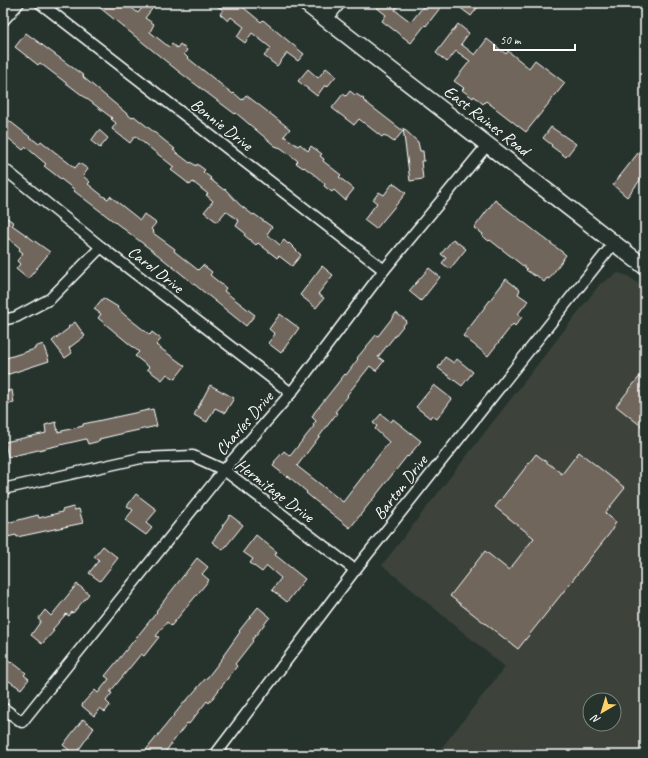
<svg xmlns="http://www.w3.org/2000/svg" width="648" height="758" font-family="Caveat,sans-serif">
	<style>
		.built { fill: #3c423b; fill-rule: evenodd }
		.building { fill: #71665b; stroke: #fff }
		.lines { fill: none; stroke-linecap: round; stroke-linejoin: round }
		.street-casing { stroke: #fff; stroke-width: 13 }
		.secondary-casing { stroke: #fff; stroke-width: 18 }
		.street { stroke: #26332d; stroke-width: 10 }
		.secondary { stroke: #26332d; stroke-width: 15 }
		.labels { text-anchor: middle; stroke-width: 3.5; stroke-linejoin: round; paint-order: stroke }
		.street-label { font-size: 17px; fill: #fff; stroke: #26332d }
	</style>
	<rect width="100%" height="100%" fill="#26332d"/>
	<filter id="ink" filterUnits="userSpaceOnUse"><feTurbulence type="fractalNoise" baseFrequency=".025" numOctaves="2"/><feDisplacementMap in="SourceGraphic" scale="8" xChannelSelector="R" yChannelSelector="G"/><feConvolveMatrix kernelMatrix="1 2 1 2 8 2 1 2 1" color-interpolation-filters="sRGB"/></filter>
	<g filter="url(#ink)">
		<!-- built -->
		<path class="built" d="M618,273l10,3 17,13v466h-209l69,-88 -123,-102 218,-281zM590,700h24v24h-24z"/>
		<!-- building -->
		<g class="building">
			<polygon points="94,3 126,3 138,13 145,4 152,9 145,18 154,24 150,32 169,47 172,44 177,48 180,44 187,50 184,54 189,59 233,94 234,93 242,100 246,95 290,129 284,136 298,146 300,144 308,151 311,146 322,154 320,156 324,159 323,161 341,175 339,177 354,189 345,200 334,190 332,192 324,186 325,184 316,176 304,167 303,168 296,163 298,161 281,148 275,146 236,113 235,114 178,71"/>
			<polygon points="213,3 238,3 261,22 263,20 304,54 298,61 287,53 277,66 264,56 271,48 252,33 245,43 237,37 244,27 231,17 228,21 220,14 223,10"/>
			<polygon points="371,3 400,3 395,10 411,22 426,3 444,3 426,26 425,25 411,43 382,21 386,15"/>
			<polygon points="454,3 481,3 471,16"/>
			<polygon points="458,24 469,33 461,44 475,55 487,39 506,54 508,51 529,68 535,60 565,83 526,132 486,101 483,104 474,96 473,98 462,90 464,88 454,81 470,61 456,51 447,62 436,53"/>
			<polygon points="26,33 84,76 83,77 132,118 134,116 175,149 173,150 190,163 191,162 196,166 197,164 205,170 203,172 211,178 210,179 224,190 225,189 240,205 253,215 254,214 272,227 267,234 280,245 284,240 288,244 289,243 301,255 292,266 279,256 277,258 258,243 256,245 244,235 245,233 236,226 239,221 226,211 217,222 208,215 204,212 213,201 206,195 208,194 193,182 190,185 184,180 171,170 174,167 135,136 130,143 112,129 116,123 111,119 112,118 40,63 38,65 15,47"/>
			<polygon points="326,68 336,76 327,87 325,85 317,96 298,81 308,69 318,78"/>
			<polygon points="350,91 355,95 356,94 364,99 363,100 403,131 394,142 384,135 382,137 359,119 354,125 332,108 343,94 346,96"/>
			<polygon points="3,116 39,144 41,141 75,168 79,163 88,169 83,176 90,182 88,184 103,196 108,199 110,196 140,220 144,214 156,223 151,229 154,232 153,233 175,249 174,251 198,270 203,265 212,272 210,275 226,288 224,291 255,315 246,326 158,255 74,191 75,190 44,166 46,164 26,147 23,150 3,134"/>
			<polygon points="551,127 576,144 566,157 551,146 552,145 543,138"/>
			<polygon points="403,128 418,142 420,151 423,151 424,161 421,161 423,179 410,181"/>
			<polygon points="99,130 108,138 100,148 91,141"/>
			<polygon points="645,144 645,174 627,197 613,185"/>
			<polygon points="393,183 406,193 376,229 364,220 377,203 373,200 379,192 384,195"/>
			<polygon points="495,200 566,255 549,279 547,278 544,282 536,275 535,276 526,270 527,269 490,240 489,241 482,236 483,234 474,228"/>
			<polygon points="3,215 14,223 12,225 50,252 28,279 16,269 20,264 17,261 23,253 19,250 20,248 4,235 3,237"/>
			<polygon points="453,239 466,249 450,269 442,263 446,258 441,254"/>
			<polygon points="322,266 333,275 318,294 324,298 316,308 300,295"/>
			<polygon points="429,268 440,277 421,301 409,291"/>
			<polygon points="506,279 520,290 518,294 528,301 518,314 522,317 515,326 513,324 488,356 463,336"/>
			<polygon points="103,298 118,307 117,308 126,316 150,335 152,332 161,339 156,345 185,366 175,379 167,374 162,380 147,369 149,367 135,356 139,352 98,318 101,314 94,309"/>
			<polygon points="396,313 407,321 378,357 384,361 376,371 370,366 347,395 348,396 335,412 337,413 297,466 343,502 389,442 375,429 377,426 373,423 381,414 391,422 393,419 421,441 408,457 407,456 350,528 317,502 306,493 307,492 288,476 287,477 273,466 275,463 274,462 284,451 290,456 314,426 313,425 316,421 312,417 314,413 345,374 346,375 358,359 357,358 376,335 378,336"/>
			<polygon points="280,314 299,328 281,353 268,343 275,334 269,329"/>
			<polygon points="75,322 85,336 69,348 72,353 65,358 52,341 69,328 68,327"/>
			<polygon points="43,344 49,361 3,376 3,359 35,349 35,347"/>
			<polygon points="445,357 454,363 457,359 473,372 462,386 438,368"/>
			<polygon points="645,370 645,429 616,406"/>
			<polygon points="210,385 234,398 225,413 215,408 207,422 194,415"/>
			<polygon points="434,385 452,399 437,419 432,415 430,418 416,407"/>
			<polygon points="12,390 14,403 3,405 3,392"/>
			<polygon points="153,409 157,426 116,435 99,439 100,441 88,444 86,439 8,457 5,442 46,433 45,425 56,422 58,432 83,426 83,424"/>
			<polygon points="579,452 625,488 605,513 616,522 610,533 518,649 450,596 485,551 509,570 534,538 495,507 536,454 562,474"/>
			<polygon points="136,494 157,510 146,523 152,528 146,535 125,520 133,510 127,506"/>
			<polygon points="73,507 74,510 79,509 83,523 17,537 16,535 3,538 3,524 38,515 39,518 62,512 62,510"/>
			<polygon points="230,515 243,525 223,550 212,542 223,527 222,526"/>
			<polygon points="256,535 277,552 275,555 279,558 305,579 287,602 272,590 281,578 267,566 262,572 250,563 253,559 243,552"/>
			<polygon points="103,546 118,558 100,581 89,573 99,560 94,557"/>
			<polygon points="197,558 208,567 202,574 209,580 171,626 167,622 156,636 159,637 144,656 141,654 110,692 112,693 106,701 110,705 105,712 100,708 94,716 82,706 83,703 95,690 98,693 109,679 105,676 157,612 156,611"/>
			<polygon points="77,584 89,594 73,613 72,612 69,616 66,614 52,630 54,631 42,644 31,635 41,621 38,619 45,610 51,616"/>
			<polygon points="258,607 270,617 252,640 253,641 235,664 237,666 209,703 207,701 189,724 187,723 163,755 142,755 186,700 187,700 206,678 207,678 224,656 223,656 240,632 239,631"/>
			<polygon points="7,660 11,663 12,662 26,673 24,675 29,679 21,689 3,677 3,665"/>
			<polygon points="83,719 94,728 75,755 63,745"/>
		</g>
		<g class="lines">
			<defs>
				<g id="street">
					<polyline points="40,3 384,270"/>
					<polyline points="3,21 19,3"/>
					<polyline points="3,168 101,247 291,393"/>
					<polyline points="3,320 16,317 50,299 101,247"/>
					<polyline points="3,489 141,458 193,456 224,470 355,570"/>
					<polyline points="3,708 22,722 224,470 291,393 384,270 488,144"/>
					<polyline points="215,755 355,570 614,243"/>
				</g>
				<g id="secondary">
					<polyline points="305,3 645,267"/>
					<polyline points="325,18 337,3"/>
				</g>
			</defs>
			<!-- street casing -->
			<use href="#street" class="street-casing"/>
			<!-- secondary casing -->
			<use href="#secondary" class="secondary-casing"/>
			<!-- street -->
			<use href="#street" class="street"/>
			<!-- secondary -->
			<use href="#secondary" class="secondary"/>
		</g>
	</g>
	<g class="labels">
		<!-- street labels -->
		<g class="street-label">
			<text transform="translate(487 120) rotate(38)" y="6">East Raines Road</text>
			<text transform="translate(222 124) rotate(38)" y="6">Bonnie Drive</text>
			<text transform="translate(156 269) rotate(38)" y="6">Carol Drive</text>
			<text transform="translate(244 423) rotate(-49)" y="6">Charles Drive</text>
			<text transform="translate(400 487) rotate(-52)" y="6">Barton Drive</text>
			<text transform="translate(275 490) rotate(37)" y="6">Hermitage Drive</text>
		</g>
	</g>
	<!-- margin -->
	<rect width="648" height="758" fill="none" stroke="#26332d" stroke-width="16"/>
	<rect x="8" y="8" width="632" height="742" fill="none" stroke="#fff" stroke-width="1.5" filter="url(#ink)"/>
	<!-- north arrow -->
	<g transform="translate(602 712) rotate(218)"><circle r="19" fill="#26332d" stroke="#7d8581"/>
	<path d="M0-3L7 15L0 10L-7 15Z" fill="#ffd166"/>
	<text y="-6" font-size="11" font-weight="bold" text-anchor="middle" fill="#ffffff">N</text>
	</g>
	<!-- scale -->
	<path d="M494 44v6h81v-6" fill="none" stroke="#ffffff" stroke-width="2"/>
	<text x="500" y="44" font-size="12" fill="#ffffff" stroke="#26332d" stroke-width="3" paint-order="stroke">50 m</text>
</svg>
